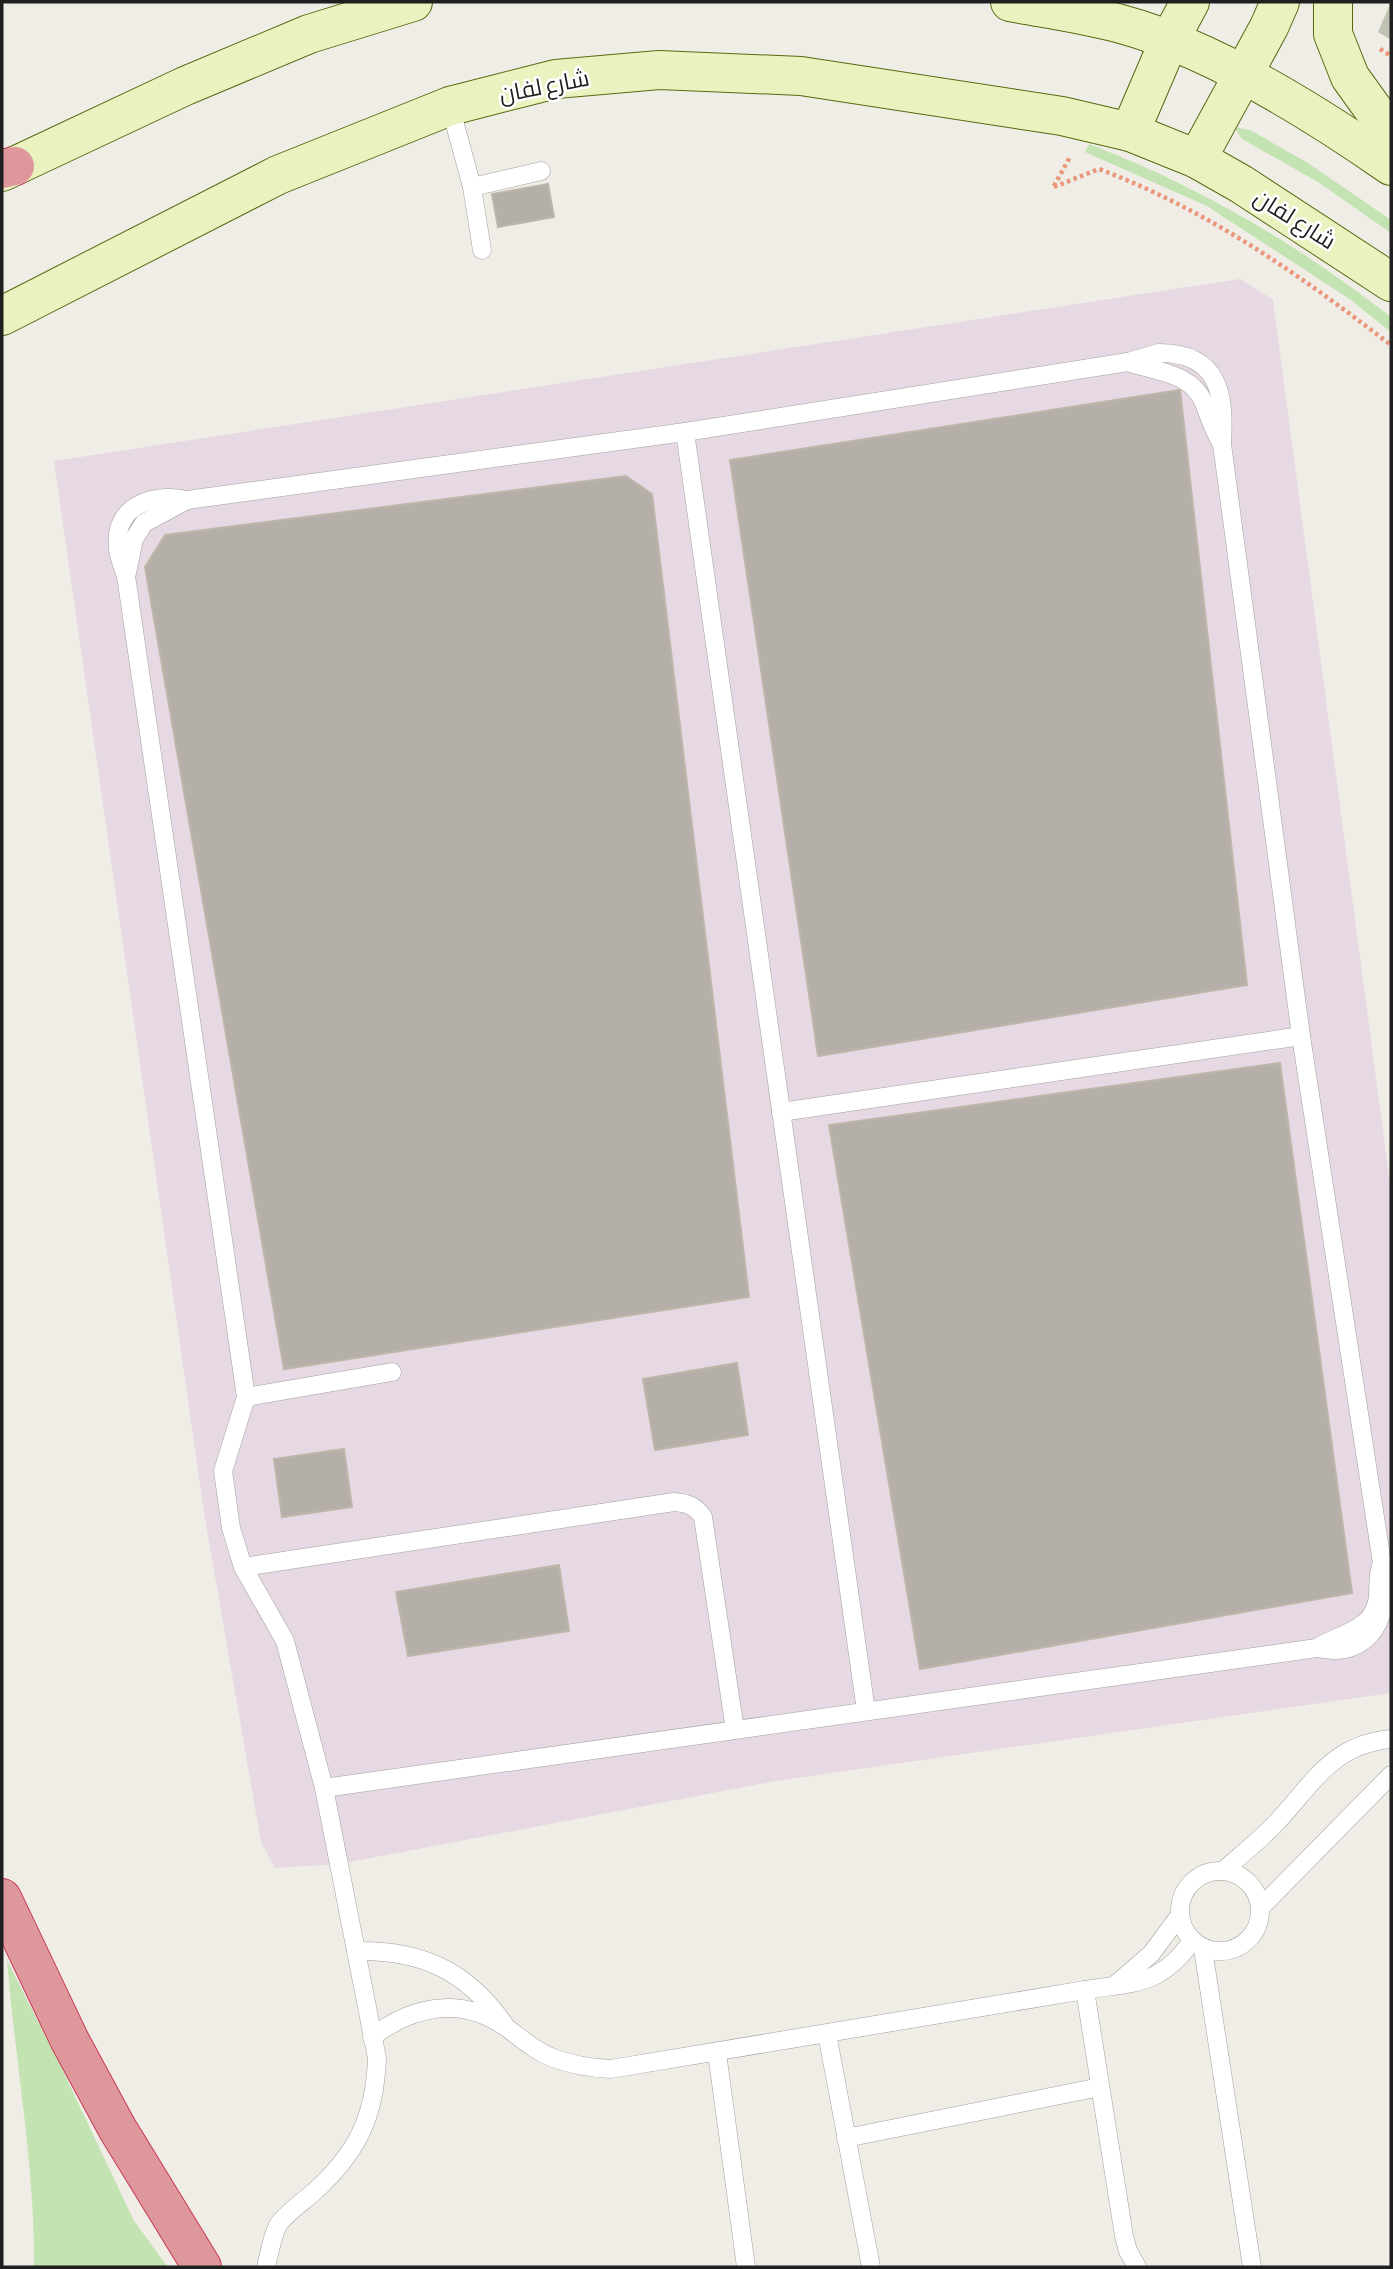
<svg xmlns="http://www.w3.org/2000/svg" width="1393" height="2269" font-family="'Sofia Sans Condensed',Cairo,sans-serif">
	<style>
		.industrial { fill: #e7d9e3 }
		.construction { fill: #c0c2b3 }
		.grass { fill: #c4e3b2 }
		.building { fill: #b4afa9; stroke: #bfb6aa; stroke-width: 2 }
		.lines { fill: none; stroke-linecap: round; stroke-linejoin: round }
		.lane-casing { stroke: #a0a0a0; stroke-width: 19 }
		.secondary-casing { stroke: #566b11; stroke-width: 40 }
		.highway-casing { stroke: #c83857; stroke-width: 40 }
		.path { stroke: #eb957b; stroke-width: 4.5; stroke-dasharray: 3.5 3.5; stroke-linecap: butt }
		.lane { stroke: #fff; stroke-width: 18 }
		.secondary { stroke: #eaf3c0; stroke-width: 38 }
		.highway { stroke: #de979b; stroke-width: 38 }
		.labels { text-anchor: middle; stroke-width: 5; stroke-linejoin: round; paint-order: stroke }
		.street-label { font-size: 23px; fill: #1f1f1f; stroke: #fff }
	</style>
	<rect width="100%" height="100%" fill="#efede6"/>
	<!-- industrial -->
	<polygon class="industrial" points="1240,279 1273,300 1391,1191 1391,1693 776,1781 339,1864 275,1868 261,1842 204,1513 54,461"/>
	<!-- construction -->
	<polygon class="construction" points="1391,2 1391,40 1378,32"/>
	<!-- grass -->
	<g class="grass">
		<polygon points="1234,127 1250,130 1308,163 1391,220 1391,233 1318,182 1242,139"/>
		<path d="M1089,144c112,43 208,100 302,173v15l-43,-34 -141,-92 -122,-54z"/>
		<path d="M7,1960l55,109 72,152 34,46h-134c1,-103 -19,-205 -27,-307z"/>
	</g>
	<!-- building -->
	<g class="building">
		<polygon points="548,184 554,217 498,227 492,194"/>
		<polygon points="1180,390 1247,985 818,1056 730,460"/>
		<polygon points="626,476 652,494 749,1297 284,1369 145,567 165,535"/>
		<polygon points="1280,1063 1352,1593 920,1669 829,1125"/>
		<polygon points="737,1363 748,1435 655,1450 643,1379"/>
		<polygon points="344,1449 352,1507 282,1517 274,1459"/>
		<polygon points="559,1565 569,1631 408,1656 396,1592"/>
	</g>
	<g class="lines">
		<defs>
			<g id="lane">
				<polyline points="450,106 472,187 482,250"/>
				<polyline points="472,187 541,171"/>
				<path d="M1159,353c61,0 66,42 63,91l79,592 81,527c11,51 -10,97 -65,85l-993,140 -39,-147 -42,-74 -12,-39 -8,-57 23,-74 -120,-821c-3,-8 -7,-18 -8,-27 -5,-43 33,-56 69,-49l498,-68 443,-70z"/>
				<path d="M1128,362c28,10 63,10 76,41 6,15 9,27 18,41"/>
				<polyline points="685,432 866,1711"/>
				<polyline points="127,573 134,539 144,523 187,500"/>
				<polyline points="781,1112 1301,1036"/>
				<polyline points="246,1397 392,1372"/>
				<path d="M243,1567l431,-65c14,1 21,4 29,15l32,213"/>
				<path d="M1317,1648c21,-14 54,-17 60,-46 3,-13 -1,-25 5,-39"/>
				<circle cx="1220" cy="1911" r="40"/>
				<path d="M1223,1871c18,-16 37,-31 53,-48 37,-39 56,-79 115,-84"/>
				<polyline points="1261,1907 1391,1775"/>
				<polyline points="1203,1949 1252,2267"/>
				<path d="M356,1951c65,-1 110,19 148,73"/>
				<polyline points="1115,1985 1151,1954 1180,1915"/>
				<polyline points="1085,1990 1124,2236 1128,2251 1137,2267"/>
				<polyline points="827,2034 871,2267"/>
				<path d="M372,2037c42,-32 90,-41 135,-9 15,11 28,23 46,30 19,7 37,10 58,11l474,-79c50,-8 75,-4 107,-49"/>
				<polyline points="717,2053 746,2267"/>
				<polyline points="846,2138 1100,2087"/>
				<path d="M266,2267c3,-13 6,-30 12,-42 5,-9 27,-25 36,-33 43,-39 61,-75 63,-134l-53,-270"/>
			</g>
			<g id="secondary">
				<path d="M1010,2c37,7 75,12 111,22 89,24 194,89 270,142"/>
				<polyline points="1333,2 1333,34 1350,77 1391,134"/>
				<polyline points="1130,132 1169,41 1190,2"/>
				<polyline points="1197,159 1269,27 1280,2"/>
				<polyline points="2,172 185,86 309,34 413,2"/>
				<polyline points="2,316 278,175 450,106 556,79 659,70 801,76 1062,116 1130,132 1197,159 1241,184 1391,282"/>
			</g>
			<g id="highway">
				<polyline points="2,169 15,166"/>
				<polyline points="2,1898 70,2041 117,2128 202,2267"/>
			</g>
		</defs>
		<!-- lane casing -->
		<use href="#lane" class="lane-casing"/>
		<!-- secondary casing -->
		<use href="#secondary" class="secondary-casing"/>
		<!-- highway casing -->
		<use href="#highway" class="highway-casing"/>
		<!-- path -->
		<g class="path">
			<polyline points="1380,49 1391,56"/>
			<polyline points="1054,186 1070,157"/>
			<path d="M1054,187l45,-18c111,42 199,105 292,176"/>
		</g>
		<!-- lane -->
		<use href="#lane" class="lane"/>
		<!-- secondary -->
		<use href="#secondary" class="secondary"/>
		<!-- highway -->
		<use href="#highway" class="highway"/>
	</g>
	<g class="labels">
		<!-- street labels -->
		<g class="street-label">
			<text transform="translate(544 86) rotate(-11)" y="8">شارع لفان</text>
			<text transform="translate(1295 219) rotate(32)" y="8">شارع لفان</text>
		</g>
	</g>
	<!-- border -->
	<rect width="1393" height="2269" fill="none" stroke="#1f1f1f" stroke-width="7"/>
</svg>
